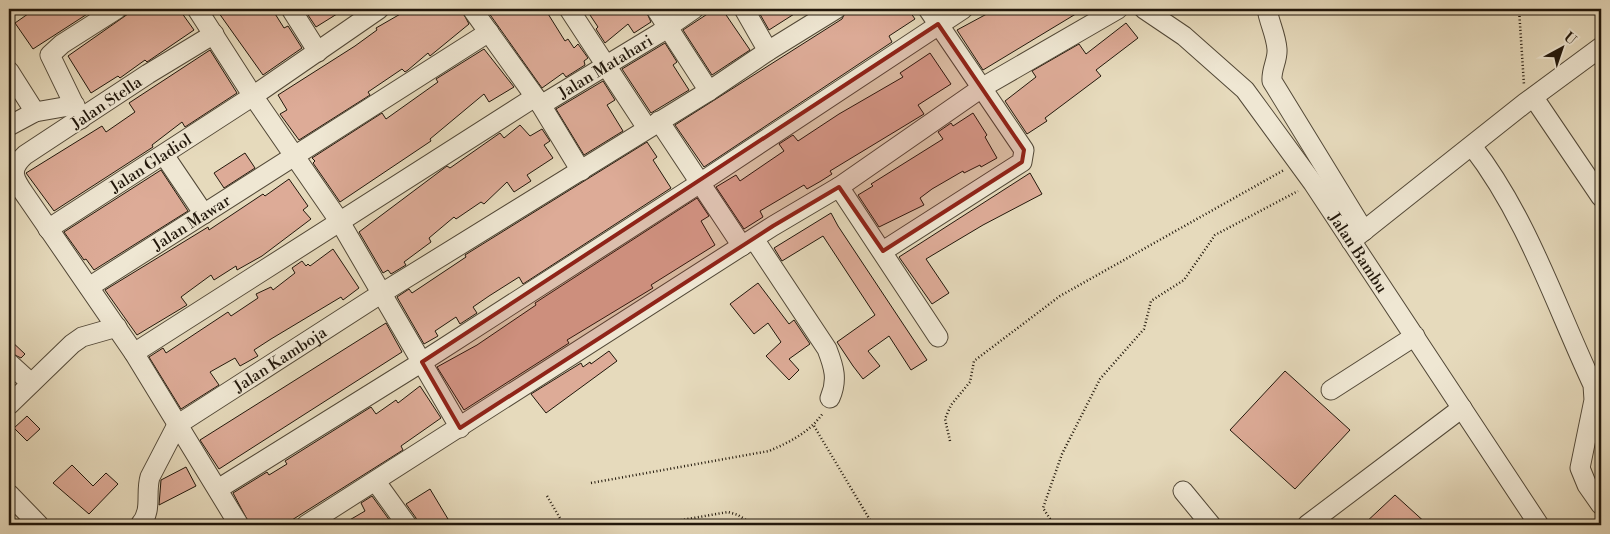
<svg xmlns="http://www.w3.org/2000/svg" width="1610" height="534" font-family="'Libre Bodoni',serif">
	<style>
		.building { fill: #ddab97; stroke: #21170b }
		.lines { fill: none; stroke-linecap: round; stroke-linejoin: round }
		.minor-casing { stroke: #524837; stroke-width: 21 }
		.path { stroke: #21170b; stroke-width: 2.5; stroke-dasharray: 1 2.5; stroke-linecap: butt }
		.minor { stroke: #efe7d3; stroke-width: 19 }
		.marked { fill: #8f2418; fill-opacity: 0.2; stroke: #8f2418; stroke-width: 4; stroke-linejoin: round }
		.labels { text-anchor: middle; stroke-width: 4; stroke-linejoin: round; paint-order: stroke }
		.street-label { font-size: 16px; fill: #21170b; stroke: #efe7d3 }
	</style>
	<rect width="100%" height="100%" fill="#e6dabc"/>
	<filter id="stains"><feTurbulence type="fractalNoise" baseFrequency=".004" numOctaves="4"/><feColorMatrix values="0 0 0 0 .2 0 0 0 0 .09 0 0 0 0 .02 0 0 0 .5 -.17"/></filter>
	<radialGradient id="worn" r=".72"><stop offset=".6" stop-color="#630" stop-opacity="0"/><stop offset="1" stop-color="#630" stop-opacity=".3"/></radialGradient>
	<!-- building -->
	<g class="building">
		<polygon points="35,9 95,9 33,49 15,23"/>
		<polygon points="135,9 179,9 194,30 147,62 145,60 120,78 118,76 91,93 68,56"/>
		<polygon points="216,9 272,9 284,28 288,26 302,48 263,75"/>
		<polygon points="304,9 345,9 316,27"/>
		<polygon points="409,9 461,9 469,24 430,56 428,53 408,70 405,72 402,69 368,92 370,95 299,140 280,114 287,110 278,95 355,46 377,30 376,28"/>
		<polygon points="486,9 545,9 565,41 568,39 574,48 578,44 588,58 584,61 585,65 566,77 563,73 542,88"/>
		<polygon points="586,9 645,9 651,22 634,33 628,24 605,43 596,29 598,27"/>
		<polygon points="715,9 722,9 750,50 712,75 683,30"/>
		<polygon points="757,9 802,9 769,30"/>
		<polygon points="847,9 908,9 915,19 889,36 892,42 704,167 675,125 842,19"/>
		<polygon points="996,9 1084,9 983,70 957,30"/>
		<polygon points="1126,23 1138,38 1096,70 1101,76 1045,118 1047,121 1027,134 1005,101 1036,77 1032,71 1079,44 1086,54"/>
		<polygon points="665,43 677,62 673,65 689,90 651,113 622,69"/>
		<polygon points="484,49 514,87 489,102 484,94 430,139 431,141 340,202 313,163 315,161 312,158 382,113 386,119 438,82 436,79"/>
		<polygon points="210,50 237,93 185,127 182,122 152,145 153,147 54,211 26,173 102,126 106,132 135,112 129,103"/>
		<polygon points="930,53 951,84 918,105 924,114 830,171 832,174 821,181 807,189 804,185 760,211 763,217 744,229 716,187 736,175 740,181 784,151 779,144 793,135 798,141 839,114 903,77 900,73"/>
		<polygon points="603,81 615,100 607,105 623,131 584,155 556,109"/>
		<polygon points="973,113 987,135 985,137 997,158 981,167 980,165 964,173 963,171 932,189 920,198 924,205 879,227 858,195 873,186 871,184 943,139 938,132 951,123 953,126"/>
		<polygon points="520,125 530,136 542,129 550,141 544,145 553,158 527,175 531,181 514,192 507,182 484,204 481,202 456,219 454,217 429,238 431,242 404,262 406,265 391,274 388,270 383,273 359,232 447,166 450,168 500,133 504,138"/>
		<polygon points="647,142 657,157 653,160 671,188 523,284 519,277 489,296 473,307 477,313 460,324 456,317 435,331 438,336 424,344 397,297 409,289 412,293 466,257 465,255"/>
		<polygon points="245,153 255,168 224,188 214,173"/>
		<polygon points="161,170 188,211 94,270 86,259 84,260 64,232"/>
		<polygon points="1030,173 1042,194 983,225 926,259 949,293 932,304 899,257"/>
		<polygon points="289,179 308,206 303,210 311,219 262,256 237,270 236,266 214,280 211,275 181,297 187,305 137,335 105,290 208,227 209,230 263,194 265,196"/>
		<polygon points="697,198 709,216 701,221 715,245 651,285 653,288 567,340 569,343 464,410 437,367 477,345 536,305 535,303"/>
		<polygon points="831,213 838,226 927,360 911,370 889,336 868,351 880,366 863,379 853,366 837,342 875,315 823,236 782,261 774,248"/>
		<polygon points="333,249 359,288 343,300 341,297 271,339 254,350 258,356 240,366 235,358 210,372 219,385 181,409 149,357 163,348 166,353 228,312 231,316 258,298 256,294 271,287 273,290 295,273 292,268 302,261 306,266 308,264 310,266"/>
		<polygon points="758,283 789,324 794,320 810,344 789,359 799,370 789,380 766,356 781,342 768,323 754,334 730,304"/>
		<polygon points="386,323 402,352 219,469 200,440"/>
		<polygon points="9,339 25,354 21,358 9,352"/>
		<polygon points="609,351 617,361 546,413 531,394 581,363 583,367 590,362 591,364"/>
		<polygon points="1285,371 1350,430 1295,489 1230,430"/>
		<polygon points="420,386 441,418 401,446 403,450 284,525 250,525 233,493 267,472 269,475 287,464 285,461 371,407 376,414 396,400 398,403"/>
		<polygon points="27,416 40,429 27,441 14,428"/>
		<polygon points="72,465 93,486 106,473 118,484 89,514 53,483"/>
		<polygon points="186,467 196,486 159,505 161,480"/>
		<polygon points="430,489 448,519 439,525 418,525 416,518 406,504"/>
		<polygon points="1395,495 1428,525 1363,525"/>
		<polygon points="372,496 393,525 341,525 365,511 361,503"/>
	</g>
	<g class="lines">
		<defs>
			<g id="minor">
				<polyline points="197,9 253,96 340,222 460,428"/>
				<polyline points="291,9 318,52"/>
				<polyline points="472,9 541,105 581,171"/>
				<polyline points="569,9 647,128"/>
				<polyline points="656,9 709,91"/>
				<polyline points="744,9 768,51"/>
				<path id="s1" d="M1144,9l40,27 61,54 68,93 226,342"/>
				<path d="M1267,9c2,13 9,26 10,40 1,11 -6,20 -5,32l92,150"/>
				<path d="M214,34l-66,40 -123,81c-19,17 -9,26 3,44l106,154 105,172"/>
				<polyline points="9,71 35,112"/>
				<polyline points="1534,98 1601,197"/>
				<path id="s2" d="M541,105l117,-71 36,-25"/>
				<polyline points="81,119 50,55 62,44 117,9"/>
				<polyline points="659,121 742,246"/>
				<polyline points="9,126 35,112 75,105"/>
				<path d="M1472,146c55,71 83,158 121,239l1,15 -14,68 7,17 14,20"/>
				<polyline points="164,155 204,214"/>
				<polyline points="839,187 938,337"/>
				<path id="s3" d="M48,229l205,-133 126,-87"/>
				<path d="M754,239l73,110c7,18 11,31 3,49"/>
				<polyline points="1351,241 1525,103 1601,47"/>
				<polyline points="883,251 1022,162 1024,150 928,9"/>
				<path id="s4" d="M89,287l400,-255"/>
				<polyline points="134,353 535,97"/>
				<polyline points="9,363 31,383"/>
				<polyline points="1331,390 1415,336"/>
				<polyline points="9,405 72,344 82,337 117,327"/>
				<polyline points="376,482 407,525"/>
				<polyline points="218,489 422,362 700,183 963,9"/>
				<polyline points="1183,491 1211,525"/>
				<polyline points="9,494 39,525"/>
				<path id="s5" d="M140,525c13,-15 5,-31 10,-48l27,-52 205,-132 327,-202 59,-40 68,-42"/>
				<polyline points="306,525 773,226 839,187 983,87 1118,9"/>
				<polyline points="1307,525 1462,408"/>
			</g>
		</defs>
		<!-- minor casing -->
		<use href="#minor" class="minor-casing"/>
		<!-- path -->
		<g class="path">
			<polyline points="1519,9 1524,85"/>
			<polyline points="814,426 873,525"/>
			<polyline points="950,441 945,419 951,405 970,382 974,361 1060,296 1284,170"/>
			<path d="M591,483l178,-32c21,-9 41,-19 54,-38"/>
			<polyline points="547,496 564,525"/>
			<polyline points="653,525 728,512 738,515 754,525"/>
			<polyline points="1054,525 1043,508 1062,454 1100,379 1144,329 1151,301 1184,280 1215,235 1298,191"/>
		</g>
		<!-- minor -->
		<use href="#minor" class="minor"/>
	</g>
	<!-- marked area -->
	<path class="marked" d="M938,24l86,126 -2,12 -139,89 -44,-64 -66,39 -313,202 -38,-66z"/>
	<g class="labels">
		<!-- street labels -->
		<g class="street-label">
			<text dy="6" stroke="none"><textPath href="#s2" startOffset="75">Jalan Matahari</textPath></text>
			<text transform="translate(106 102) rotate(-34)" y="6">Jalan Stella</text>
			<text dy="6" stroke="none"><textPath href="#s3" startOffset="122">Jalan Gladiol</textPath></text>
			<text dy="6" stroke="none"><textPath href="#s4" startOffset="121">Jalan Mawar</textPath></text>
			<text dy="6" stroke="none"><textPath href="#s1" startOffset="328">Jalan Bambu</textPath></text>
			<text dy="6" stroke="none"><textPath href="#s5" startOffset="231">Jalan Kamboja</textPath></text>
		</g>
	</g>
	<!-- margin -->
	<rect width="1610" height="534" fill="none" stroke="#e6dabc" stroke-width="30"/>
	<rect x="10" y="10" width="1590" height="514" fill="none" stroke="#21170b" stroke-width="2.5"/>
	<rect x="15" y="15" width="1580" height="504" fill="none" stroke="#21170b"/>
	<!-- north arrow -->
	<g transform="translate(1562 48) rotate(40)" stroke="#efe7d3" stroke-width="4" paint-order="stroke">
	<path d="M0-4L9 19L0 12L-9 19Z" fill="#21170b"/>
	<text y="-8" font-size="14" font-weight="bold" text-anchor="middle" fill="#21170b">U</text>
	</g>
	<rect width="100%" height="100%" filter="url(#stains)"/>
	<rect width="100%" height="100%" fill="url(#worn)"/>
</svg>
